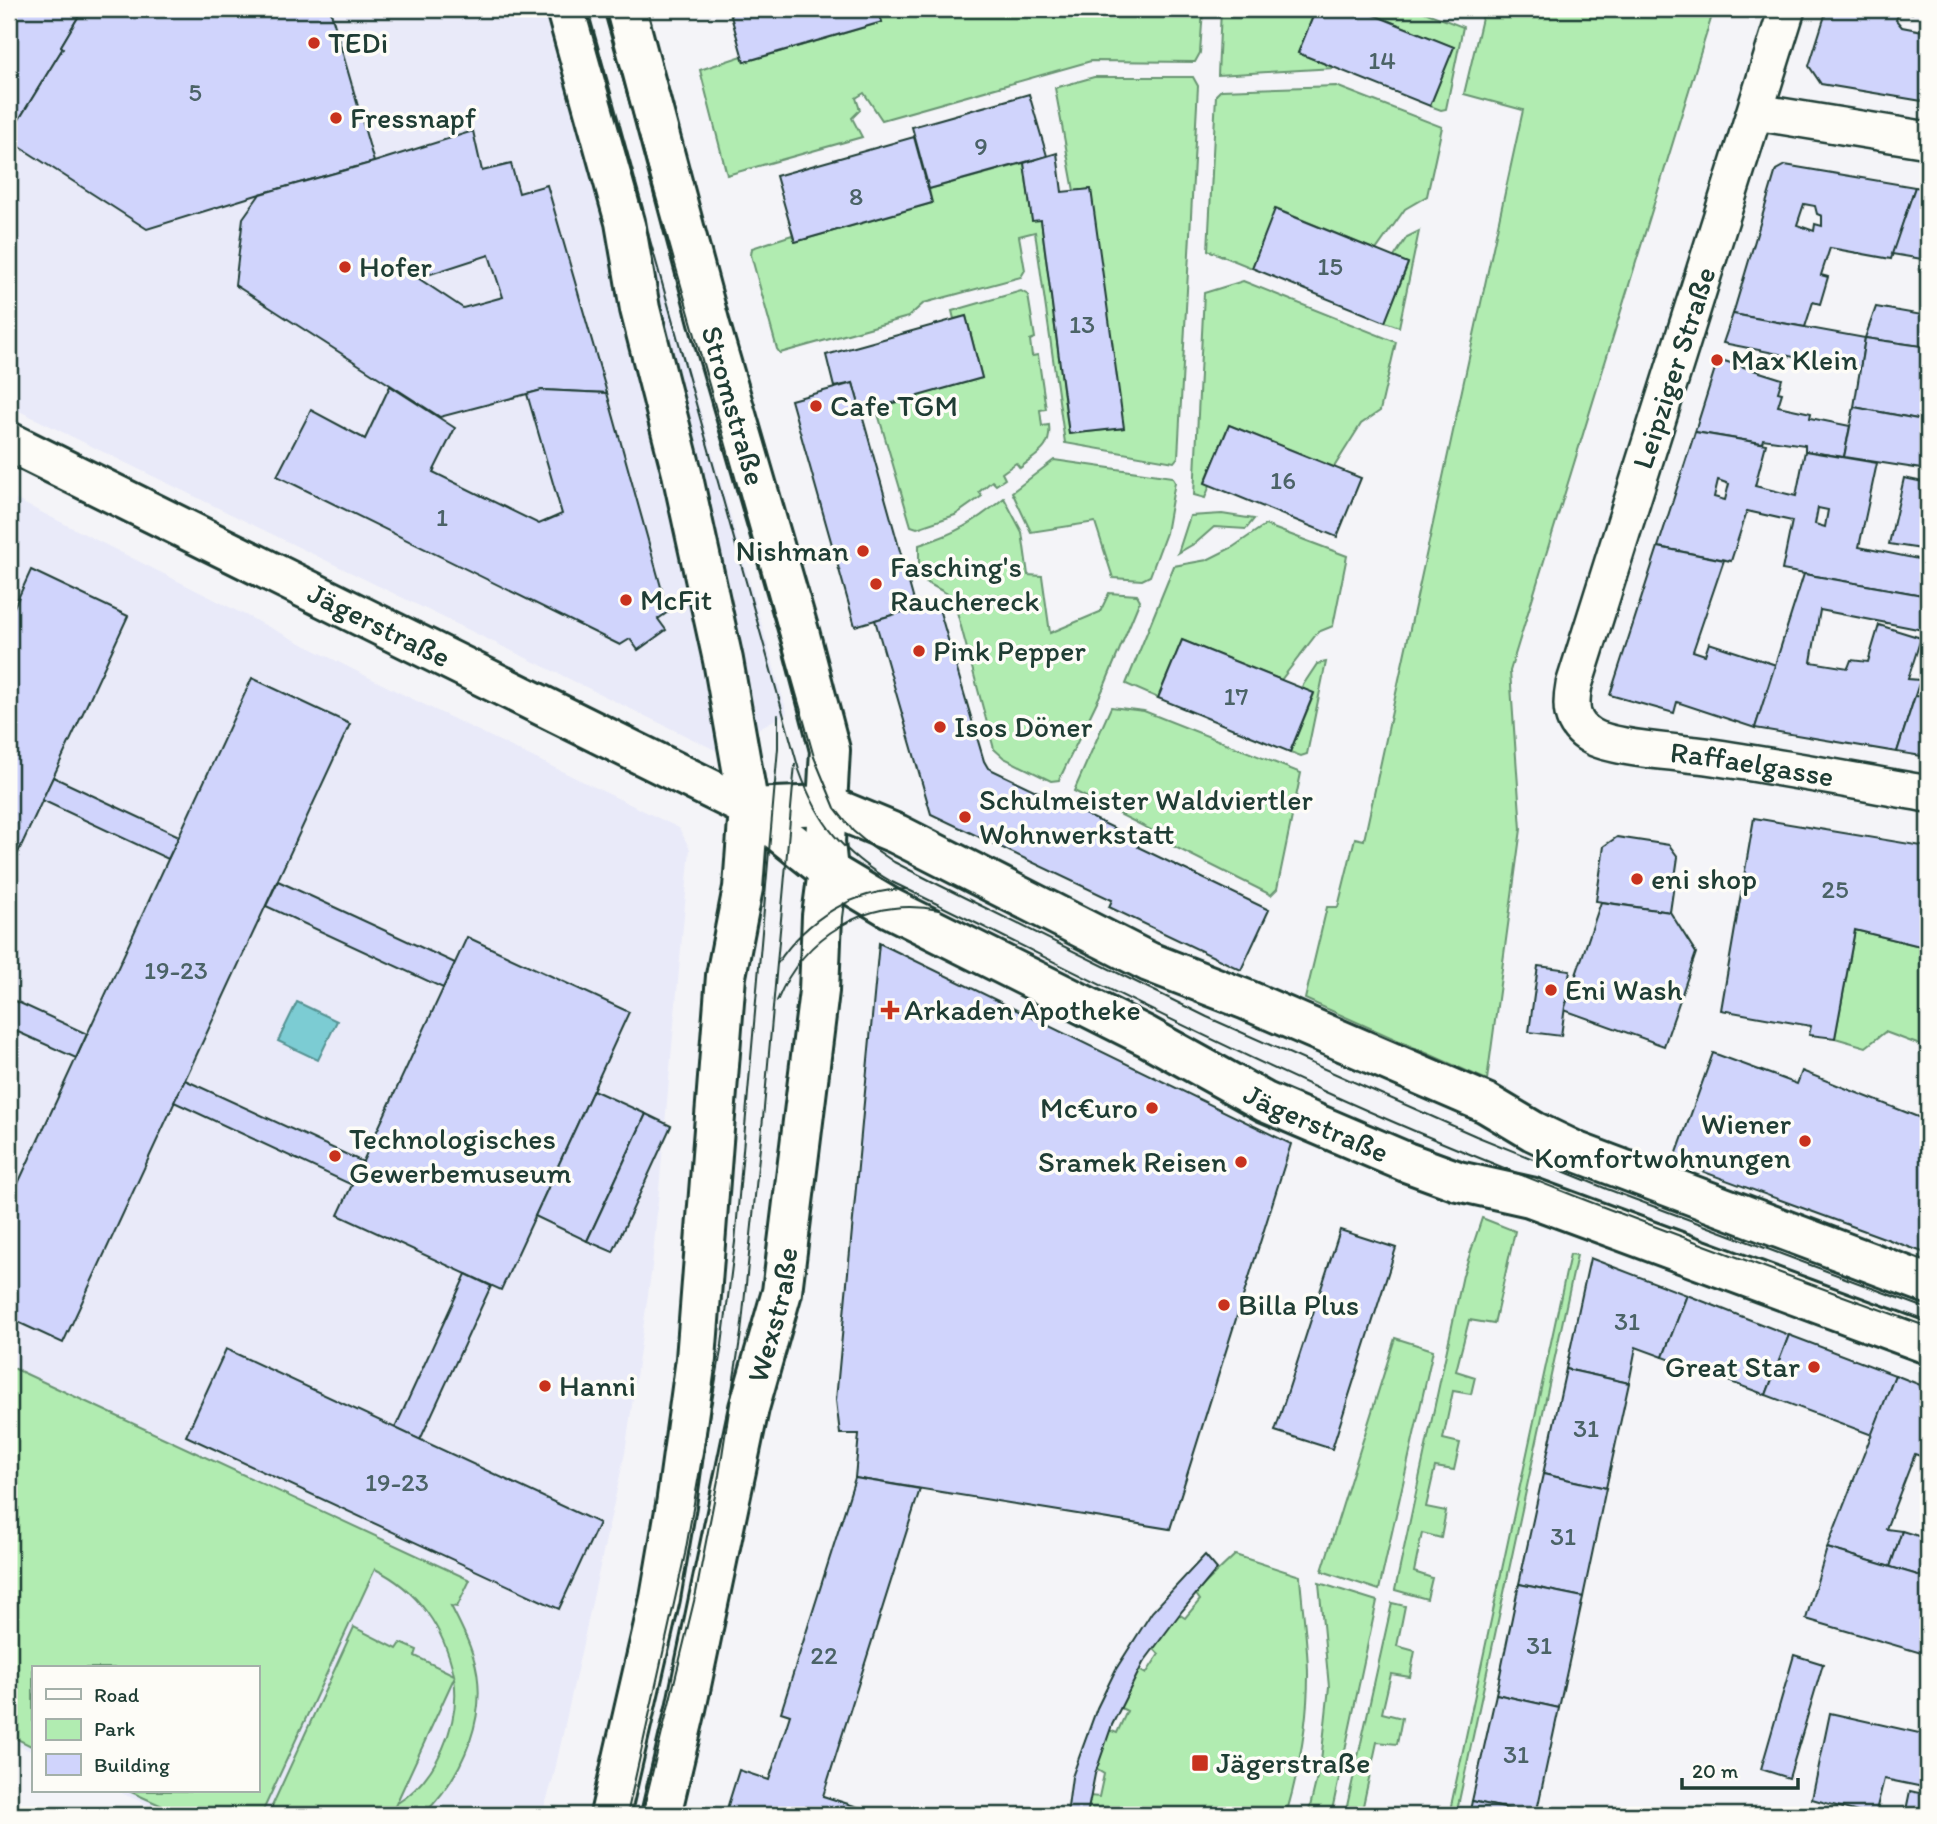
<svg xmlns="http://www.w3.org/2000/svg" width="1937" height="1824" font-family="Itim,sans-serif">
	<style>
		.built { fill: #e9eaf9 }
		.green { fill: #b1ecb1; stroke: #689472; stroke-width: 2; fill-rule: evenodd }
		.water { fill: #7bccd3; stroke: #569393; stroke-width: 2 }
		.building { fill: #d0d4fc; stroke: #1f3d34; stroke-width: 2; fill-rule: evenodd }
		.lines { fill: none; stroke-linecap: round; stroke-linejoin: round }
		.minor-casing { stroke: #1f3d34; stroke-width: 40 }
		.tertiary-casing { stroke: #1f3d34; stroke-width: 44 }
		.secondary-casing { stroke: #1f3d34; stroke-width: 44 }
		.minor { stroke: #fdfcf7; stroke-width: 35 }
		.tertiary { stroke: #fdfcf7; stroke-width: 38 }
		.secondary { stroke: #fdfcf7; stroke-width: 38 }
		.tram { stroke: #1f3d34; stroke-width: 2 }
		.poi-dot { fill: #c8321e; stroke: #fdfcf7; stroke-width: 2.5 }
		.labels { text-anchor: middle; stroke-width: 7; stroke-linejoin: round; paint-order: stroke }
		.number-label { font-size: 26px; fill: #4b6366 }
		.poi-label { font-size: 30px; fill: #1f3d34; stroke: #fdfcf7; text-anchor: start }
		.street-label { font-size: 30px; fill: #1f3d34; stroke: #fdfcf7 }
	</style>
	<rect width="100%" height="100%" fill="#f4f4f8"/>
	<filter id="ink" filterUnits="userSpaceOnUse"><feTurbulence type="fractalNoise" baseFrequency=".0143" numOctaves="2"/><feDisplacementMap in="SourceGraphic" scale="14" xChannelSelector="R" yChannelSelector="G"/><feConvolveMatrix kernelMatrix="1 2 1 2 8 2 1 2 1" color-interpolation-filters="sRGB"/></filter>
	<g filter="url(#ink)">
		<!-- built -->
		<g class="built">
			<polygon points="9,9 585,9 787,713 717,751 9,406"/>
			<polygon points="9,496 400,693 679,828 690,849 652,1267 625,1453 553,1779 542,1815 170,1815 117,1791 257,1791 257,1668 33,1668 33,1752 9,1741"/>
		</g>
		<!-- green -->
		<g class="green">
			<polygon points="878,9 1203,9 1200,53 1195,62 1091,61 882,120 864,93 856,98 860,110 852,118 862,137 727,175 700,70 742,56 744,62 882,22"/>
			<polygon points="1221,9 1316,9 1298,53 1335,68 1218,75"/>
			<polygon points="1359,9 1417,9 1463,27 1446,109 1441,110 1430,106 1453,47"/>
			<polygon points="1469,9 1714,9 1510,671 1521,829 1487,1080 1305,999 1327,907 1338,907 1355,838 1364,840 1523,110 1464,94 1483,14"/>
			<polygon points="1094,77 1193,77 1198,86 1178,457 1174,462 1065,443 1035,232 1019,236 1025,270 1021,277 924,303 908,317 780,353 777,349 751,255 752,248 792,235 795,242 932,203 929,189 1024,163 1032,220 1041,220 1069,434 1123,428 1090,189 1074,191 1055,88"/>
			<polygon points="1336,86 1442,127 1427,196 1405,209 1376,250 1276,209 1252,268 1208,250 1216,95 1221,90"/>
			<polygon points="1419,231 1399,327 1385,322 1408,264 1394,257 1407,237"/>
			<polygon points="1243,281 1396,342 1380,411 1361,424 1334,467 1229,425 1205,482 1210,485 1205,498 1194,495 1204,293"/>
			<path d="M1021,291l7,4 7,43 -5,2 2,16 6,-1 8,54 -6,1 2,16 7,-1c3,24 -12,29 -29,43l-4,-5 -14,10 3,6 -9,6 -4,-4 -13,11 3,4 -27,19 -38,13 -6,-2 -35,-119 106,-29 -16,-62 -12,3 -2,-8z"/>
			<polygon points="1054,460 1172,477 1175,482 1166,533 1150,576 1142,580 1113,578 1095,522 1031,532 1012,492"/>
			<path d="M1004,498l18,34 6,43 14,1 8,57 50,-21 9,-19 28,2 3,5 -36,87 -45,93 -8,1 -47,-23 -10,-9 -41,-152 -29,-16 -5,-19v-17c36,-11 56,-23 85,-47z"/>
			<polygon points="1222,514 1254,519 1246,529 1214,527 1197,542 1178,553 1190,516"/>
			<polygon points="1265,525 1347,556 1333,626 1318,632 1281,680 1182,640 1158,698 1126,684 1174,566 1207,560 1233,547"/>
			<polygon points="1326,662 1307,754 1301,756 1290,752 1314,694 1301,688 1317,664"/>
			<polygon points="1111,707 1144,711 1301,773 1277,889 1271,895 1157,838 1151,830 1074,791"/>
			<polygon points="1855,930 1928,948 1928,1048 1885,1032 1866,1047 1835,1038"/>
			<polygon points="1482,1218 1515,1231 1494,1324 1469,1320 1456,1371 1475,1377 1471,1394 1453,1391 1443,1439 1460,1443 1454,1470 1435,1467 1426,1507 1446,1511 1441,1538 1422,1533 1414,1572 1432,1578 1427,1599 1395,1590 1463,1275"/>
			<polygon points="1570,1254 1577,1255 1456,1815 1449,1815"/>
			<polygon points="1395,1338 1433,1350 1379,1590 1322,1571"/>
			<path d="M9,1366l461,214 -13,27 -6,-1c8,16 17,32 22,50 18,56 -10,120 -50,159h-155l86,-188 43,22 4,-6 16,7 -2,6 39,19c-10,-47 -36,-85 -79,-106l-114,246h-79l-53,-24h128v-123h-224v79l-24,-12zM454,1678c7,45 -18,102 -58,126z"/>
			<path d="M1235,1555l65,21c2,33 8,66 8,99 0,47 -9,95 -22,140h-199l3,-19 9,1 5,-23 -8,-5 13,-39 8,3 10,-22 -8,-4 18,-38 9,5 13,-20 -7,-7 25,-34 8,5 15,-18 -5,-7z"/>
			<polygon points="1319,1583 1377,1601 1331,1815 1308,1815 1321,1761 1329,1687"/>
			<polygon points="1392,1603 1405,1606 1397,1646 1415,1651 1410,1677 1391,1674 1382,1713 1402,1718 1397,1744 1377,1742 1361,1815 1345,1815"/>
		</g>
		<!-- water -->
		<polygon class="water" points="297,1002 337,1021 318,1060 278,1041"/>
		<!-- building -->
		<g class="building">
			<polygon points="9,9 83,9 61,46 63,48 9,136"/>
			<polygon points="83,9 330,9 374,162 260,194 147,229 9,140 9,136 63,48 61,46"/>
			<polygon points="729,9 878,9 882,22 744,62"/>
			<polygon points="1316,9 1359,9 1454,47 1430,106 1298,53"/>
			<polygon points="1827,9 1913,9 1912,13 1900,10 1896,20 1902,27 1928,32 1928,102 1821,84 1809,66"/>
			<polygon points="1029,94 1047,156 929,189 912,127"/>
			<path d="M473,131l9,40 29,-7 8,29 28,-8 60,208 -65,-3 -102,27 -205,-132 8,-67 17,-24 114,-32zM489,255l14,42 -40,11 -45,-30z"/>
			<polygon points="914,137 932,203 795,242 776,176"/>
			<polygon points="1057,153 1062,192 1091,189 1124,428 1069,434 1041,220 1032,221 1024,163"/>
			<path d="M1785,165l130,22 -24,72 -61,-11 -9,27 7,2 -8,27 -7,-2 -8,25 -72,-13 43,-144zM1804,204l11,2 2,8 5,2v10l-7,-2 -1,7 -17,-6z"/>
			<polygon points="1915,187 1928,189 1928,260 1892,254"/>
			<polygon points="1275,209 1408,263 1385,322 1252,268"/>
			<polygon points="1876,307 1928,316 1928,347 1865,338"/>
			<polygon points="1733,314 1865,338 1860,370 1723,343"/>
			<polygon points="966,316 982,378 861,412 853,383 834,387 826,355"/>
			<polygon points="1865,338 1928,347 1928,421 1854,407"/>
			<polygon points="1718,359 1782,379 1778,392 1782,393 1778,406 1811,413 1810,418 1850,426 1844,457 1805,451 1805,445 1763,439 1762,443 1695,432"/>
			<polygon points="853,383 916,608 855,626 791,400"/>
			<polygon points="390,386 455,428 433,472 539,524 562,514 527,394 542,390 607,393 668,612 658,619 666,630 638,650 630,639 620,645 277,476 311,410 365,439"/>
			<polygon points="1854,407 1928,421 1928,470 1844,457"/>
			<polygon points="1229,425 1361,478 1337,537 1205,483"/>
			<path d="M1695,432l71,12 -11,42 41,10 9,-45 72,12 -18,84 69,14v35l-146,-26 10,-49 -45,-10 -16,50 -73,-14zM1718,480l11,4 -4,16 -11,-3zM1818,508l10,2 -3,17 -10,-3z"/>
			<polygon points="1904,478 1928,483 1928,550 1889,544"/>
			<polygon points="1658,547 1724,560 1693,651 1705,655 1709,643 1776,665 1755,728 1677,702 1674,713 1610,695"/>
			<polygon points="31,570 128,616 9,872 9,618"/>
			<polygon points="1804,574 1928,596 1928,631 1820,610 1811,662 1848,668 1851,660 1868,662 1879,625 1921,638 1908,679 1920,680 1897,752 1755,728"/>
			<polygon points="937,602 984,761 988,768 1141,841 1138,847 1269,910 1241,970 1109,907 1112,900 931,814 875,620"/>
			<polygon points="1182,640 1314,693 1290,752 1158,698"/>
			<polygon points="252,678 350,724 63,1343 9,1318 9,1203"/>
			<polygon points="1915,696 1928,697 1928,757 1897,752"/>
			<polygon points="53,777 179,836 168,859 42,800"/>
			<polygon points="1754,818 1928,847 1928,948 1855,930 1835,1038 1809,1035 1811,1026 1721,1010"/>
			<polygon points="1617,837 1669,845 1678,857 1670,912 1596,901 1604,846"/>
			<polygon points="278,881 455,963 443,988 266,906"/>
			<polygon points="1601,902 1670,912 1696,953 1664,1046 1564,1010"/>
			<polygon points="467,937 629,1012 501,1290 338,1215"/>
			<polygon points="879,943 1291,1144 1170,1529 855,1478 859,1434 840,1434 836,1400"/>
			<polygon points="1538,966 1570,970 1561,1036 1529,1032"/>
			<polygon points="9,998 87,1034 76,1058 9,1028"/>
			<polygon points="1713,1053 1797,1084 1802,1071 1928,1121 1928,1254 1674,1161"/>
			<polygon points="185,1080 363,1162 352,1185 174,1102"/>
			<polygon points="593,1090 646,1114 587,1241 535,1216"/>
			<polygon points="646,1114 671,1126 613,1252 587,1241"/>
			<polygon points="1340,1230 1396,1248 1332,1449 1275,1431"/>
			<polygon points="1590,1258 1687,1295 1663,1357 1636,1347 1629,1383 1566,1369"/>
			<polygon points="466,1274 491,1286 420,1440 395,1428"/>
			<polygon points="1687,1295 1789,1335 1766,1395 1663,1357"/>
			<polygon points="1789,1335 1895,1375 1872,1435 1766,1395"/>
			<polygon points="226,1349 599,1523 559,1609 186,1436"/>
			<polygon points="1566,1369 1629,1383 1606,1488 1543,1474"/>
			<polygon points="1895,1375 1928,1388 1928,1459 1915,1454 1886,1529 1902,1531 1890,1567 1827,1548"/>
			<polygon points="1543,1474 1606,1488 1583,1597 1519,1584"/>
			<polygon points="855,1478 920,1489 823,1796 883,1815 725,1815 739,1770 769,1780 790,1715 781,1712"/>
			<polygon points="1902,1531 1928,1539 1928,1578 1890,1567"/>
			<polygon points="1827,1548 1928,1578 1928,1655 1806,1619"/>
			<polygon points="1205,1555 1217,1569 1182,1611 1143,1663 1112,1725 1095,1774 1087,1815 1067,1815 1072,1777 1097,1708 1116,1669 1152,1612"/>
			<polygon points="1519,1584 1583,1597 1559,1708 1496,1694"/>
			<polygon points="1794,1655 1823,1664 1789,1778 1761,1769"/>
			<polygon points="1496,1694 1559,1708 1536,1815 1472,1801"/>
			<polygon points="1830,1713 1928,1735 1928,1788 1884,1779 1875,1815 1868,1815 1812,1799"/>
			<polygon points="1910,1791 1928,1795 1928,1815 1905,1815"/>
			<polygon points="1472,1801 1536,1815 1469,1815"/>
		</g>
		<g class="lines">
			<defs>
				<g id="minor">
					<path id="s1" d="M1787,9l-213,676c-4,21 -4,39 17,51 22,13 87,16 115,20 75,11 148,25 222,38"/>
					<polyline points="1756,112 1928,140"/>
				</g>
				<g id="tertiary">
					<path id="s2" d="M9,442l740,366 -6,80 -17,88 -30,383 -20,146 -16,93 -50,217"/>
					<path id="s3" d="M661,1815l25,-106 63,-301 33,-116 37,-301 3,-75 6,-45 -3,-29 2,-37"/>
				</g>
				<g id="secondary">
					<polyline points="566,9 625,222 640,309 682,473 723,660 749,808"/>
					<path id="s4" d="M626,9l84,316 90,310 30,115 -3,55"/>
					<path id="s5" d="M749,808l79,63 62,37 256,128 119,66 141,60 52,19 72,16 398,147"/>
					<polyline points="749,808 827,805 897,834 1149,962 1247,1000 1486,1103 1533,1131 1577,1152 1928,1284"/>
				</g>
			</defs>
			<!-- minor casing -->
			<use href="#minor" class="minor-casing"/>
			<!-- tertiary casing -->
			<use href="#tertiary" class="tertiary-casing"/>
			<!-- secondary casing -->
			<use href="#secondary" class="secondary-casing"/>
			<!-- minor -->
			<use href="#minor" class="minor"/>
			<!-- tertiary -->
			<use href="#tertiary" class="tertiary"/>
			<!-- secondary -->
			<use href="#secondary" class="secondary"/>
			<!-- tram -->
			<g class="tram">
				<path d="M585,9l214,761c19,53 44,84 93,112 143,69 284,143 429,208 198,90 403,162 607,237"/>
				<polyline points="603,9 814,757 835,808 853,831 872,847 894,862 939,885 1207,1017 1476,1136 1607,1189 1928,1309"/>
				<path d="M777,964c30,-46 76,-74 131,-75"/>
				<path d="M777,1001c27,-66 91,-105 162,-91"/>
				<polyline points="627,1815 685,1554 722,1345 735,1242 778,748 778,715"/>
				<polyline points="642,1815 696,1593 719,1475 741,1333 764,1108 795,764"/>
			</g>
		</g>
	</g>
	<!-- markers -->
	<g class="poi-dot">
		<circle cx="314" cy="43" r="7"/>
		<circle cx="336" cy="118" r="7"/>
		<circle cx="345" cy="267" r="7"/>
		<circle cx="1717" cy="360" r="7"/>
		<circle cx="816" cy="406" r="7"/>
		<circle cx="863" cy="551" r="7"/>
		<circle cx="876" cy="584" r="7"/>
		<circle cx="626" cy="600" r="7"/>
		<circle cx="919" cy="651" r="7"/>
		<circle cx="940" cy="727" r="7"/>
		<circle cx="965" cy="817" r="7"/>
		<circle cx="1637" cy="879" r="7"/>
		<circle cx="1551" cy="990" r="7"/>
		<path d="M886.5 999.5h7v7h7v7h-7v7h-7v-7h-7v-7h7z"/>
		<circle cx="1152" cy="1108" r="7"/>
		<circle cx="1805" cy="1141" r="7"/>
		<circle cx="335" cy="1156" r="7"/>
		<circle cx="1241" cy="1162" r="7"/>
		<circle cx="1224" cy="1305" r="7"/>
		<circle cx="1814" cy="1367" r="7"/>
		<circle cx="545" cy="1386" r="7"/>
		<rect x="1191" y="1754" width="18" height="18" rx="3.5"/>
	</g>
	<g class="labels">
		<!-- number labels -->
		<g class="number-label">
			<text x="1382" y="69">14</text>
			<text x="195" y="101">5</text>
			<text x="981" y="155">9</text>
			<text x="856" y="205">8</text>
			<text x="1330" y="275">15</text>
			<text x="1082" y="333">13</text>
			<text x="1283" y="489">16</text>
			<text x="442" y="526">1</text>
			<text x="1236" y="705">17</text>
			<text x="1835" y="898">25</text>
			<text x="176" y="979">19-23</text>
			<text x="1627" y="1330">31</text>
			<text x="1586" y="1437">31</text>
			<text x="397" y="1491">19-23</text>
			<text x="1563" y="1545">31</text>
			<text x="1539" y="1654">31</text>
			<text x="824" y="1664">22</text>
			<text x="1516" y="1763">31</text>
		</g>
		<!-- poi labels -->
		<g class="poi-label">
			<text x="328" y="53">TEDi</text>
			<text x="350" y="128">Fressnapf</text>
			<text x="359" y="277">Hofer</text>
			<text x="1731" y="370">Max Klein</text>
			<text x="830" y="416">Cafe TGM</text>
			<text x="849" y="561" text-anchor="end">Nishman</text>
			<text x="890" y="577">Fasching's<tspan x="890" dy="34">Rauchereck</tspan></text>
			<text x="640" y="610">McFit</text>
			<text x="933" y="661">Pink Pepper</text>
			<text x="954" y="737">Isos Döner</text>
			<text x="979" y="810">Schulmeister Waldviertler<tspan x="979" dy="34">Wohnwerkstatt</tspan></text>
			<text x="1651" y="889">eni shop</text>
			<text x="1565" y="1000">Eni Wash</text>
			<text x="904" y="1020">Arkaden Apotheke</text>
			<text x="1138" y="1118" text-anchor="end">Mc€uro</text>
			<text x="1791" y="1134" text-anchor="end">Wiener<tspan x="1791" dy="34">Komfortwohnungen</tspan></text>
			<text x="349" y="1149">Technologisches<tspan x="349" dy="34">Gewerbemuseum</tspan></text>
			<text x="1227" y="1172" text-anchor="end">Sramek Reisen</text>
			<text x="1238" y="1315">Billa Plus</text>
			<text x="1800" y="1377" text-anchor="end">Great Star</text>
			<text x="559" y="1396">Hanni</text>
			<text x="1216" y="1773">Jägerstraße</text>
		</g>
		<!-- street labels -->
		<g class="street-label">
			<text transform="translate(1674 368) rotate(-72)" y="10">Leipziger Straße</text>
			<text dy="10" stroke="none"><textPath href="#s4" startOffset="411">Stromstraße</textPath></text>
			<text dy="10" stroke="none"><textPath href="#s2" startOffset="413">Jägerstraße</textPath></text>
			<text dy="10" stroke="none"><textPath href="#s1" startOffset="931">Raffaelgasse</textPath></text>
			<text dy="10" stroke="none"><textPath href="#s5" startOffset="651">Jägerstraße</textPath></text>
			<text dy="10" stroke="none"><textPath href="#s3" startOffset="513">Wexstraße</textPath></text>
		</g>
	</g>
	<!-- margin -->
	<rect width="1937" height="1824" fill="none" stroke="#fdfcf7" stroke-width="35"/>
	<rect x="18" y="18" width="1902" height="1789" fill="none" stroke="#1f3d34" stroke-width="2.5" filter="url(#ink)"/>
	<!-- legend -->
	<rect x="32" y="1666" width="228" height="126" fill="#fdfcf7" stroke="#a4b0a9" stroke-width="2"/>
	<rect x="46" y="1689" width="35" height="10" fill="#fdfcf7" stroke="#a4b0a9" stroke-width="2"/>
	<text x="94" y="1702" font-size="21" fill="#1f3d34">Road</text>
	<rect x="46" y="1719" width="35" height="21" fill="#b1ecb1" stroke="#a4b0a9" stroke-width="2"/>
	<text x="94" y="1736" font-size="21" fill="#1f3d34">Park</text>
	<rect x="46" y="1754" width="35" height="21" fill="#d0d4fc" stroke="#a4b0a9" stroke-width="2"/>
	<text x="94" y="1772" font-size="21" fill="#1f3d34">Building</text>
	<!-- scale -->
	<path d="M1682 1778v10h116v-10" fill="none" stroke="#1f3d34" stroke-width="3.5"/>
	<text x="1692" y="1778" font-size="21" fill="#1f3d34" stroke="#fdfcf7" stroke-width="5" paint-order="stroke">20 m</text>
</svg>
